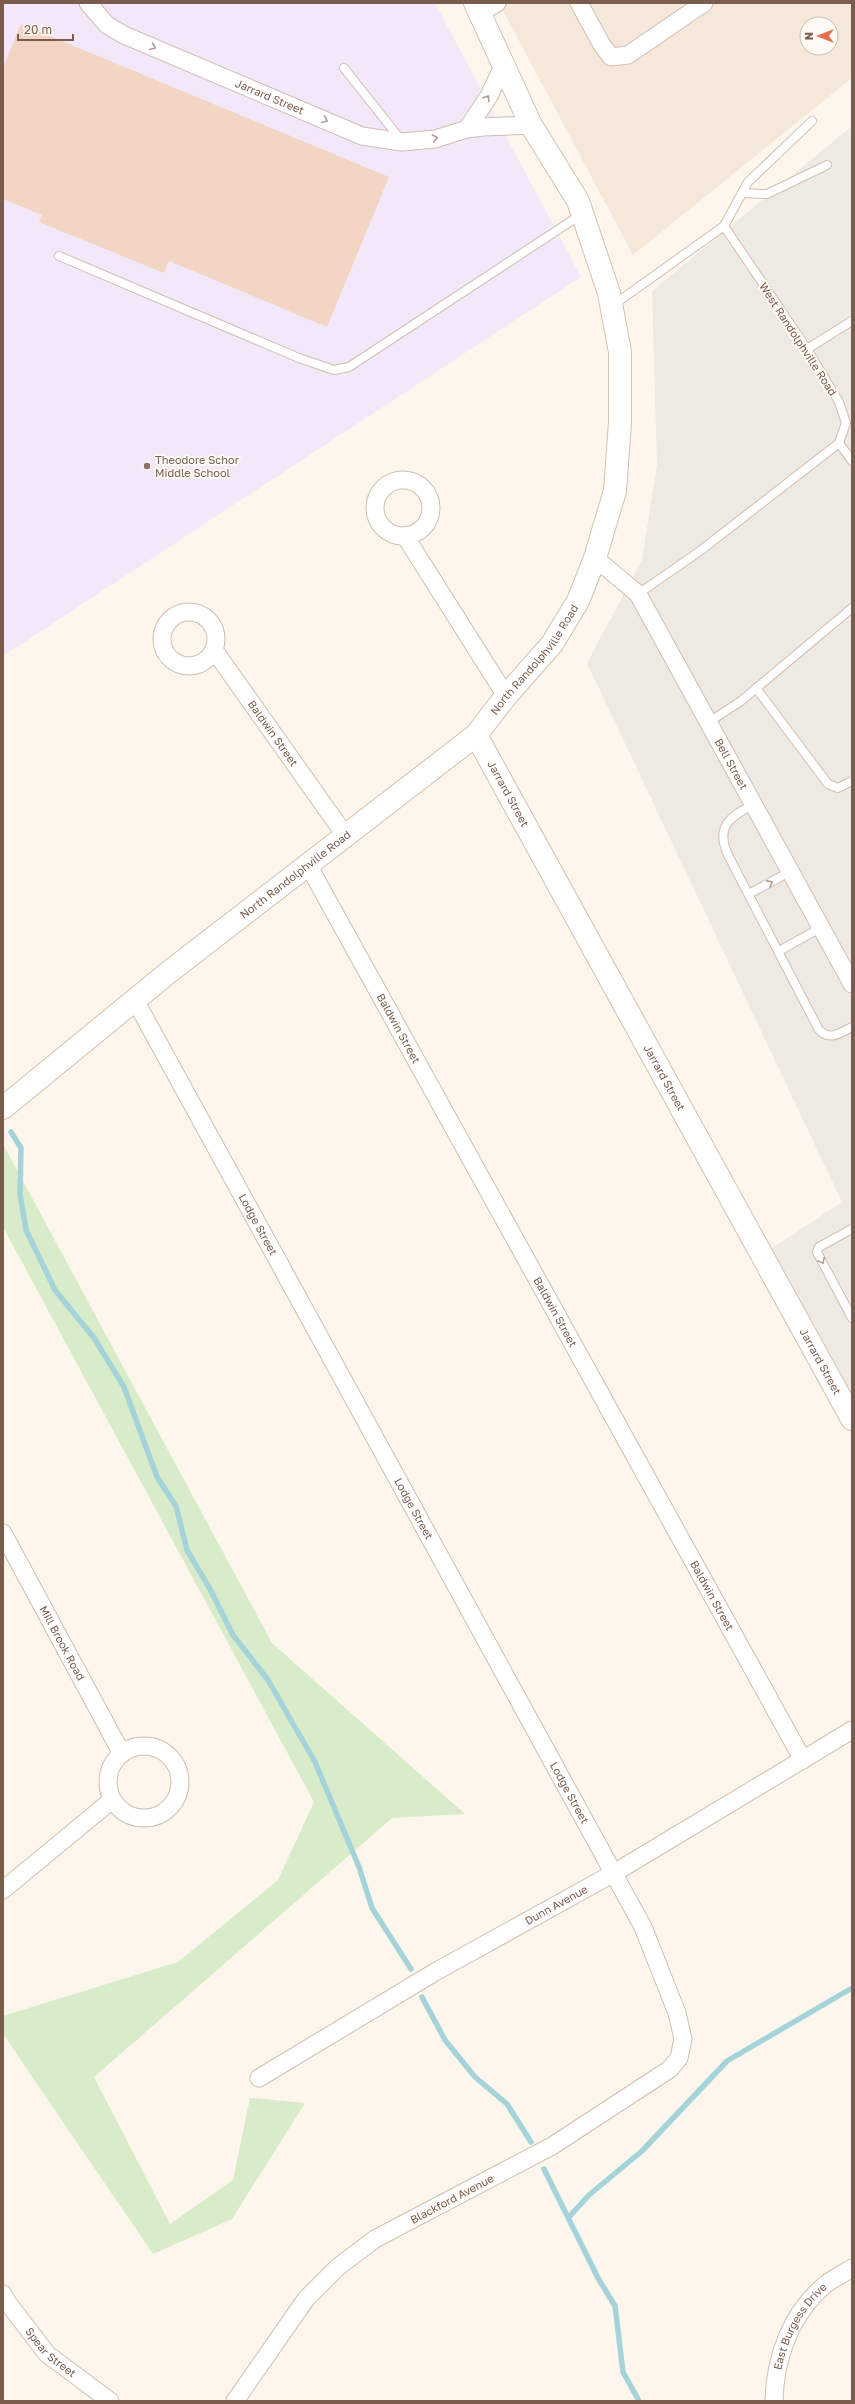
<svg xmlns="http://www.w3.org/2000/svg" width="855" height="2404" font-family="'Golos Text',sans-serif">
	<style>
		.residential { fill: #f5e8da; fill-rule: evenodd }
		.industrial { fill: #efe9e4 }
		.education { fill: #f3e8fa }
		.green { fill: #d8ecc9 }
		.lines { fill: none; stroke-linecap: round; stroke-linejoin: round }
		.stream { stroke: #a5d3da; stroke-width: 5.5 }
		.building { fill: #f3d5c3 }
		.lane-casing { stroke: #d1beb0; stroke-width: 10 }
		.street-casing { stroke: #d1beb0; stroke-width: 19 }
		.secondary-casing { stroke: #d6c0b0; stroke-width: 24 }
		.lane { stroke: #fff; stroke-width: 8 }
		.street { stroke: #fff; stroke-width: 17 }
		.secondary { stroke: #fff; stroke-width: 22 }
		.oneway { stroke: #af9d94 }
		.education-dot { fill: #8d6e63; stroke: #fffaf3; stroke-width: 1.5 }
		.labels { text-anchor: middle; stroke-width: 4; stroke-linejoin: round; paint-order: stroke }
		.street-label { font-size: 11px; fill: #7a5c4d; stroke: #fffaf3 }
		.education-label { font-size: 11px; fill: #785e54; stroke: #fffaf3; text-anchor: start }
	</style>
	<rect width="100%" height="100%" fill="#fdf6ec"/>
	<!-- residential -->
	<path class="residential" d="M499,3h353v75l-219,177zM807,24h24v24h-24z"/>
	<!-- industrial -->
	<polygon class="industrial" points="852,126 852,1406 760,1256 842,1202 587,663 642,560 657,465 652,291"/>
	<!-- education -->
	<polygon class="education" points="3,3 435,3 581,277 3,656"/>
	<!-- green -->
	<polygon class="green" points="3,1144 272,1643 465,1814 392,1818 94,2077 170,2224 233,2180 250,2098 305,2103 232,2219 153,2254 3,2034 3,2016 178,1962 278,1880 314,1802 3,1227"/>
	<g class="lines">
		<!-- stream -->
		<g class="stream">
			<polyline points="11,1132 21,1148 20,1194 26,1230 55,1290 94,1338 124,1387 157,1477 176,1506 187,1550 210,1589 233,1635 268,1680 315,1762 359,1867 372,1908 411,1969"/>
			<polyline points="422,1997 445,2040 475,2077 507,2104 531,2142"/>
			<polyline points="544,2169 598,2278 615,2306 623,2372 639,2401"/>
			<polyline points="569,2217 589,2195 642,2151 727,2061 852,1988"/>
		</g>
	</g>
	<!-- building -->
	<polygon class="building" points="21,24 389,177 327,327 169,261 164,273 39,222 42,215 3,199 3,68"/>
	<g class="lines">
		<defs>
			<g id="lane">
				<polyline points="344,68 401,140"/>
				<polyline points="742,193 767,194 827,165"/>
				<polyline points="724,226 748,182 812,121"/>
				<polyline points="59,256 299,358 334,370 349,367 582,214"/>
				<polyline points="612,306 724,226 807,349 839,402 846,423 839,443 700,551 638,594"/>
				<polyline points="807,349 852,321"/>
				<polyline points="839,443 852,461"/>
				<polyline points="756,688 828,784 838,788 852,781"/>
				<polyline points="709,722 741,701 852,608"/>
				<path d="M754,804c-24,13 -39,22 -26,51l91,175c11,11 21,3 33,-3"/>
				<polyline points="749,894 791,871"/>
				<polyline points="779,951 822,927"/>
				<polyline points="852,1229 819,1247 817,1252 852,1318"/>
			</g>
			<g id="street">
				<path id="s1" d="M88,3l19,22 17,10 238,101 40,6 33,-3 32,-10 16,-2 48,-2"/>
				<polyline points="579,3 602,45 611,57 628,55 704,3"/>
				<polyline points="480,13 497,3"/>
				<polyline points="467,129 489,96 503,66"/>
				<circle cx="403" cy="508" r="28"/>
				<polyline points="405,536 506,696"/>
				<path id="s2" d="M595,558l43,36 214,390"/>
				<circle cx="189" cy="639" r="27"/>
				<path id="s3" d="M214,650l131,185"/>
				<path id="s4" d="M307,863l496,897"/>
				<path id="s5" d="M135,1000l508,927 34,86 6,26 -4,19 -9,11 -118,77 -177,93 -37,28 -32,32 -71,102"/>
				<path id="s6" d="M3,1533l119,221"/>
				<circle cx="144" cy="1782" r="36"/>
				<polyline points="3,1890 112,1800"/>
				<path id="s7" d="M259,2078l176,-106 179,-99 238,-143"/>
				<path id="s8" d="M3,2294l5,9 39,51 63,47"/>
				<path id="s9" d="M774,2401c1,-44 17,-88 52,-117 8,-6 18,-11 26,-16"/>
			</g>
			<g id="secondary">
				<path id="s10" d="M476,735l376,684"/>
				<path id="s11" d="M3,1108l166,-136 307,-237 30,-39 46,-52 26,-43 17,-43 20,-67 5,-69v-70l-11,-59 -31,-92 -47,-76 -56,-122"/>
			</g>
		</defs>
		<!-- lane casing -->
		<use href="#lane" class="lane-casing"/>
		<!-- street casing -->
		<use href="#street" class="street-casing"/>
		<!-- secondary casing -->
		<use href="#secondary" class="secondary-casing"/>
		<!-- lane -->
		<use href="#lane" class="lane"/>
		<!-- street -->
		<use href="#street" class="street"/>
		<!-- secondary -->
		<use href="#secondary" class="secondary"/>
	</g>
	<!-- one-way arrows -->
	<defs><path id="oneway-chevron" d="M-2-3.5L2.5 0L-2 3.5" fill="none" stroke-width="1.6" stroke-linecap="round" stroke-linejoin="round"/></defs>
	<g class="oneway">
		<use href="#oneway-chevron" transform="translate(153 47) rotate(23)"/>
		<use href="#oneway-chevron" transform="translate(487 98) rotate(-58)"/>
		<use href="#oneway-chevron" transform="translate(325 120) rotate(23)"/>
		<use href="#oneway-chevron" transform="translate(435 138) rotate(-11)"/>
		<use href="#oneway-chevron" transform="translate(770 883) rotate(-29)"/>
		<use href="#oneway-chevron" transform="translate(822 1261) rotate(62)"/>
	</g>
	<!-- markers -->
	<circle class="education-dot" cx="147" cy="466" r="4"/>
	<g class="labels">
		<!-- street labels -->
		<g class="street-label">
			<text dy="4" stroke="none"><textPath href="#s1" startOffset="207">Jarrard Street</textPath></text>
			<text transform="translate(798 339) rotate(57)" y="4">West Randolphville Road</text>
			<text dy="4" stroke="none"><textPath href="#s11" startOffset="698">North Randolphville Road</textPath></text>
			<text dy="4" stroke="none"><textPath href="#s3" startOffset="102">Baldwin Street</textPath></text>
			<text dy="4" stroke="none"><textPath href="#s2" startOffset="250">Bell Street</textPath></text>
			<text dy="4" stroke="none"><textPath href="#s10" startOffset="67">Jarrard Street</textPath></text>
			<text dy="4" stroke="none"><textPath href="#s11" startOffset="374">North Randolphville Road</textPath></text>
			<text dy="4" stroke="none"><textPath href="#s4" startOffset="189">Baldwin Street</textPath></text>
			<text dy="4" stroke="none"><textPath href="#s10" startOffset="391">Jarrard Street</textPath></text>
			<text dy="4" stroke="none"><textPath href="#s5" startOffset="256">Lodge Street</textPath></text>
			<text dy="4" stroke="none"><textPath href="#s4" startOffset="513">Baldwin Street</textPath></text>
			<text dy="4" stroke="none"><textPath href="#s10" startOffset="715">Jarrard Street</textPath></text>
			<text dy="4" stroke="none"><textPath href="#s5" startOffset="580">Lodge Street</textPath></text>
			<text dy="4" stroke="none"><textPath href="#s4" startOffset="837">Baldwin Street</textPath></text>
			<text dy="4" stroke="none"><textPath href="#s6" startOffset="125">Mill Brook Road</textPath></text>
			<text dy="4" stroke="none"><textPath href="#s5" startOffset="904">Lodge Street</textPath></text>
			<text dy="4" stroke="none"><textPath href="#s7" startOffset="344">Dunn Avenue</textPath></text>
			<text transform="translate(452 2199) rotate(-28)" y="4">Blackford Avenue</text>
			<text dy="4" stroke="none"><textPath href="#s9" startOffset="81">East Burgess Drive</textPath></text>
			<text dy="4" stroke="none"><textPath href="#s8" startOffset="76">Spear Street</textPath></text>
		</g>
		<!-- education labels -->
		<g class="education-label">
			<text x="155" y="464">Theodore Schor<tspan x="155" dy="13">Middle School</tspan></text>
		</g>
	</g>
	<!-- border -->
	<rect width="855" height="2404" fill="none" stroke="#7a5c4d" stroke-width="8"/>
	<!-- north arrow -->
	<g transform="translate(819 36) rotate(270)"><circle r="19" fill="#fffaf3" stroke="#cabbb1"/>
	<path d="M0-3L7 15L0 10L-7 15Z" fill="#e76f51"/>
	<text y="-6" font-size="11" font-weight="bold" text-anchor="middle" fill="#7a5c4d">N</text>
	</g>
	<!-- scale -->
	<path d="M18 34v6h55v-6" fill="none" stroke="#7a5c4d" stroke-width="2"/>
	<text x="24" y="34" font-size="12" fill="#7a5c4d" stroke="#fffaf3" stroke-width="3" paint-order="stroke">20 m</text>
</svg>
